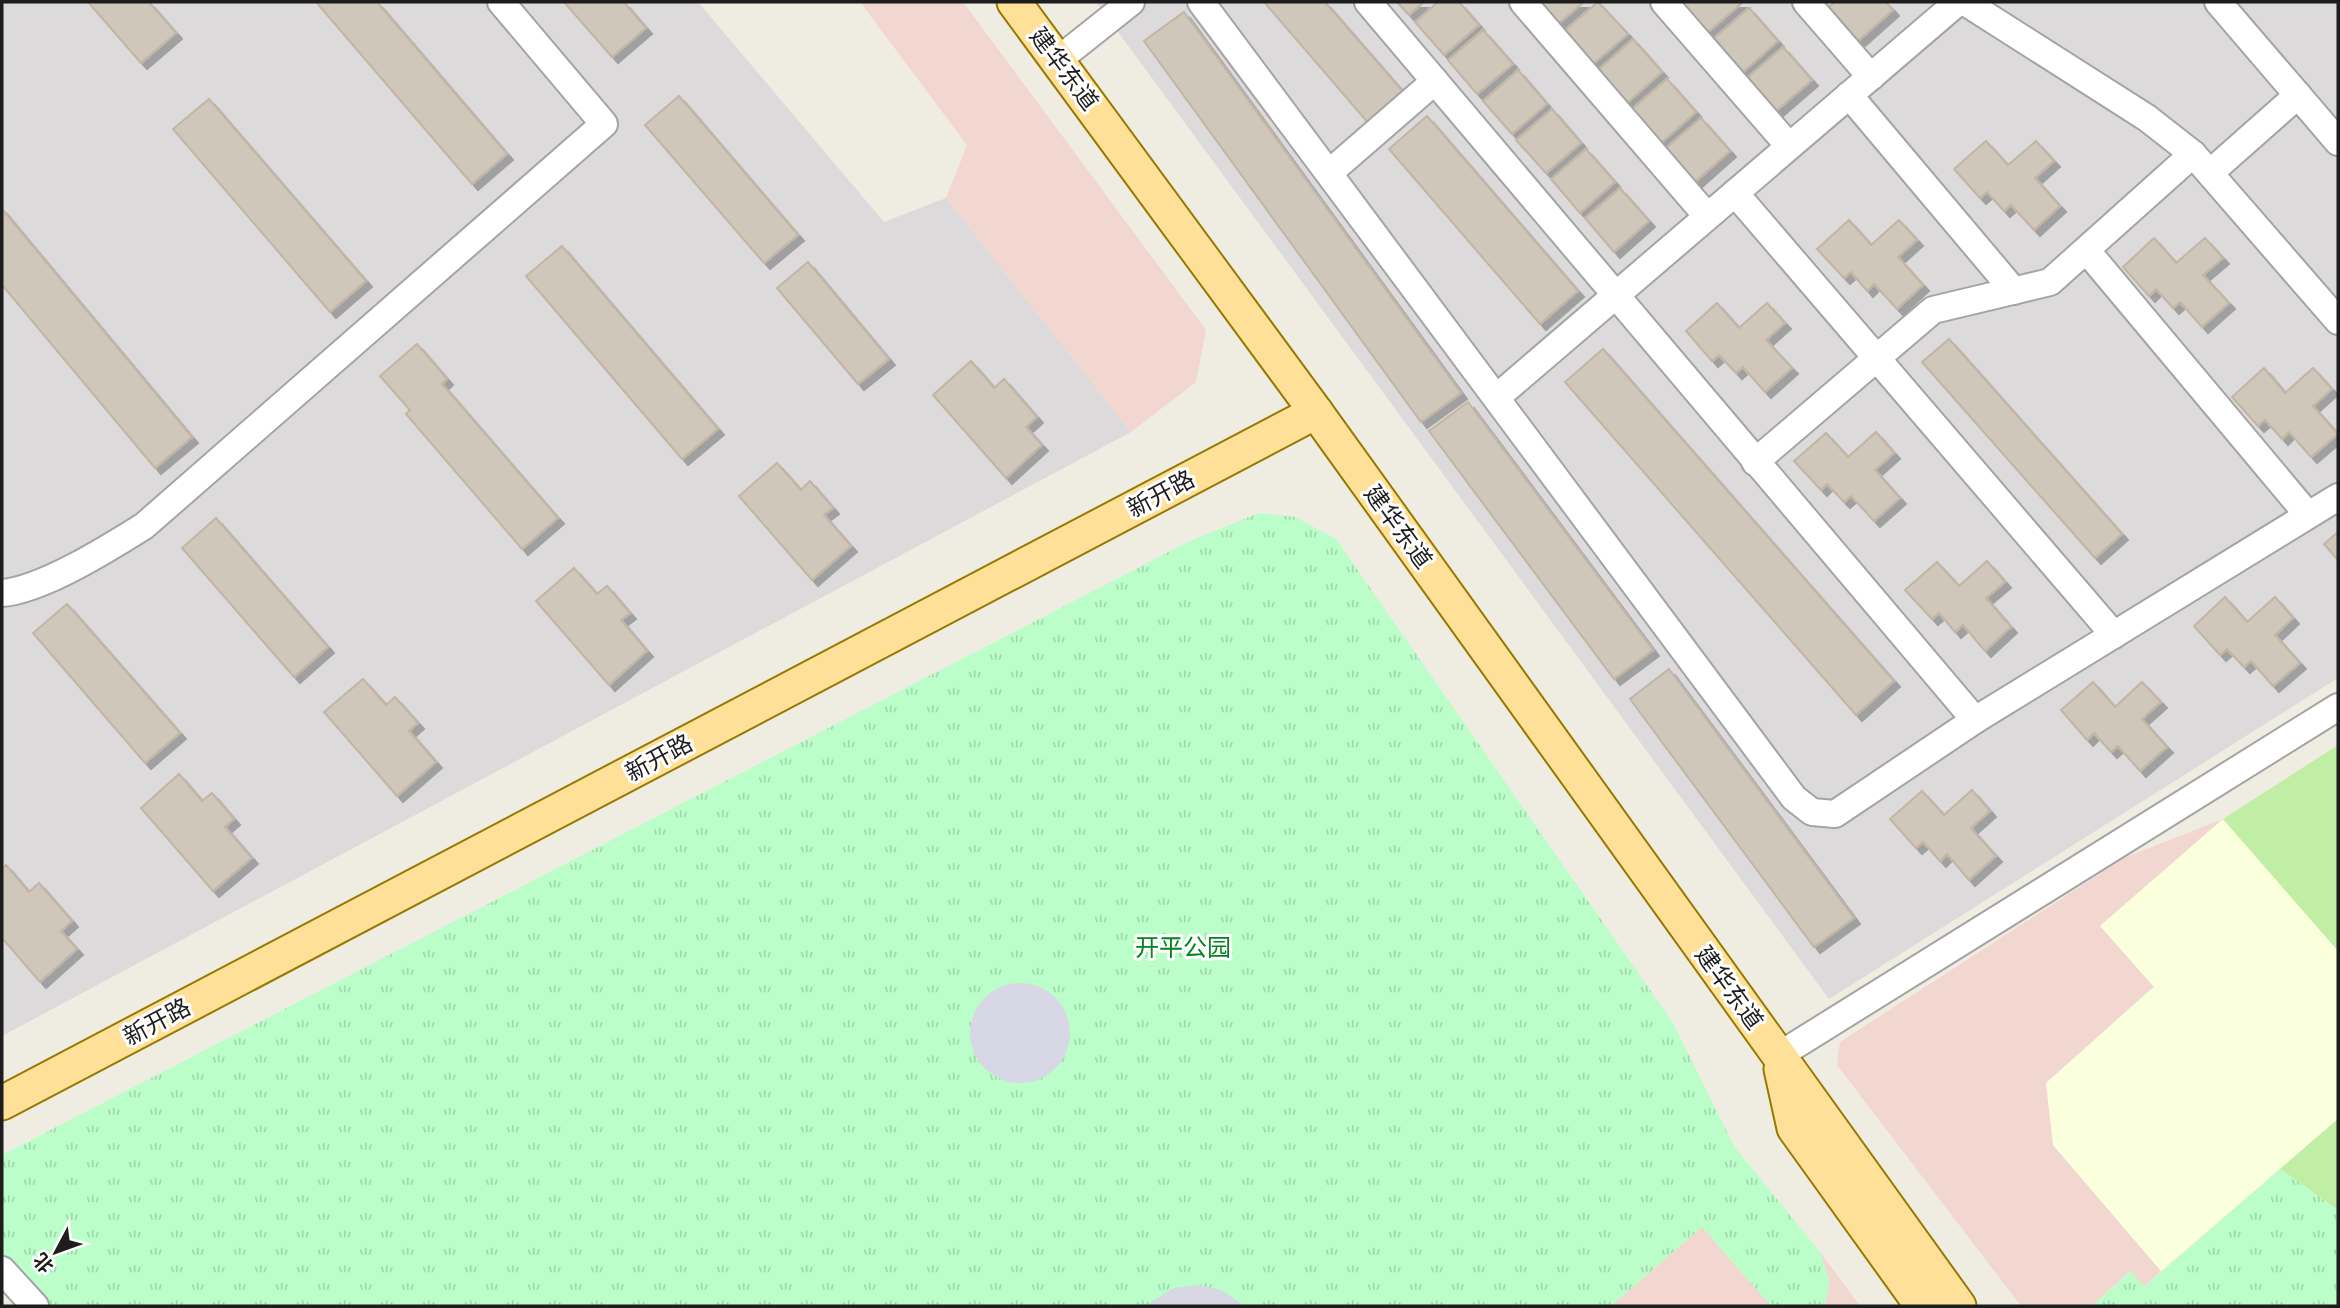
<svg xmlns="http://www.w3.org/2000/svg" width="2340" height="1308" font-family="'Golos Text','Noto Sans SC',sans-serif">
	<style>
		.residential { fill: #dcdada }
		.commercial { fill: #f2d6d0 }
		.education { fill: #faffdc }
		.grass { fill: #bfeea4 }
		.park { fill: url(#park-tufts) }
		.plaza { fill: #d8d7e5 }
		.building { fill: #d0c7bb; stroke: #c2b5a4; stroke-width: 2; filter: url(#shadow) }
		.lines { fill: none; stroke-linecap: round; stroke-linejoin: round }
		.minor-casing { stroke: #a4a4a4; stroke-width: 30 }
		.major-casing { stroke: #977900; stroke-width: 37 }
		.minor { stroke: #fff; stroke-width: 26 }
		.major { stroke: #ffe098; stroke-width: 33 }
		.labels { text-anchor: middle; stroke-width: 6; stroke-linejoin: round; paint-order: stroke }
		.street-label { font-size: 24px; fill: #1d1d1d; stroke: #fff }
		.park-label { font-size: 24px; fill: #03841e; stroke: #fff }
	</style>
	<defs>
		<pattern id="park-tufts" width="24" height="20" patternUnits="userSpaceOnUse" patternTransform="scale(1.75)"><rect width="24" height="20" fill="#bbfec9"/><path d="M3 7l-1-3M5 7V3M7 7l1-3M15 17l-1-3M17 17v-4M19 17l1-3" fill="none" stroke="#a0d9ac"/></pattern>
		<filter id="shadow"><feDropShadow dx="6" dy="6" stdDeviation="0" flood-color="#0004"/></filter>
	</defs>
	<rect width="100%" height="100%" fill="#efede2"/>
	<!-- residential -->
	<g class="residential">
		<polygon points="2,2 698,2 884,222 946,198 1131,432 2,1036"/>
		<polygon points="1096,2 2338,2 2338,678 1829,999"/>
	</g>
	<!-- commercial -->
	<g class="commercial">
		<polygon points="860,2 963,2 1206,330 1196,382 1131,432 946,198 967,145"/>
		<polygon points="2223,819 2100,926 2154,986 2046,1083 2053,1145 2161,1271 2144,1287 2130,1271 2092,1306 2021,1306 1837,1065 1840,1042 2126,857"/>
		<polygon points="1702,1227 1771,1306 1611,1306"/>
		<polygon points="1820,1252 1860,1306 1824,1306 1830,1283"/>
	</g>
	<!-- education -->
	<polygon class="education" points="2223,819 2338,951 2338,1119 2161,1271 2053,1145 2046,1083 2154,987 2100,926"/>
	<!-- grass -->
	<g class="grass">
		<polygon points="2338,745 2338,951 2223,819"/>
		<polygon points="2338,1119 2338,1210 2280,1169"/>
	</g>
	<!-- park -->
	<g class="park">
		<polygon points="1259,513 1295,517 1336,539 1673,1023 1734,1146 1820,1252 1830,1283 1824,1306 1771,1306 1702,1227 1611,1306 27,1306 2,1279 2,1155 1190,541"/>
		<polygon points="2280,1169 2338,1210 2338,1306 2092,1306 2131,1271 2144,1287"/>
	</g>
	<!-- plaza -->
	<g class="plaza">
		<circle cx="1020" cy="1033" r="50"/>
		<polygon points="1199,1285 1221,1290 1245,1306 1145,1306 1174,1288"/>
	</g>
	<!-- building -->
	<g class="building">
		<polygon points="88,2 149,2 176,33 141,63"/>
		<polygon points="316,2 377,2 507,154 472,184"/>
		<polygon points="564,2 624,2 646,28 612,57"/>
		<polygon points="1264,2 1325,2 1405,94 1370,125"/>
		<polygon points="1397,2 1424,2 1409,15"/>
		<polygon points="1438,2 1459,2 1479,25 1444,55 1415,22"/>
		<polygon points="1539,2 1584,2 1558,24"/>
		<polygon points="1598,2 1628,34 1593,64 1564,31"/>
		<polygon points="1682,2 1743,2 1708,32"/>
		<polygon points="1835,2 1886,2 1893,10 1858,41 1829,7"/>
		<polygon points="1749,8 1778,41 1743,72 1714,38"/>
		<polygon points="1184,12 1461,393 1421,422 1144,41"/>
		<polygon points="1483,30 1513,64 1477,94 1448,60"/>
		<polygon points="1633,39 1662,72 1627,103 1598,70"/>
		<polygon points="1783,47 1812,80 1776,111 1748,77"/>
		<polygon points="1518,70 1547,104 1512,134 1483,101"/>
		<polygon points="1667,79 1696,112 1661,143 1632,109"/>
		<polygon points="679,96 798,235 764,263 645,125"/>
		<polygon points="209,99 366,281 330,312 173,129"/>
		<polygon points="1552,109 1581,143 1546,173 1516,140"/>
		<polygon points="1427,116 1578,291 1540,324 1389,149"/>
		<polygon points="1701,118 1730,151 1695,182 1666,148"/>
		<polygon points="1986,141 2008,165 2036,141 2054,161 2035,178 2060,206 2034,230 2011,205 2004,211 1987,192 1980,198 1954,169"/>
		<polygon points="1586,149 1615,182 1580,213 1551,179"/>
		<polygon points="1620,188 1649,221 1614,252 1585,218"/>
		<polygon points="2,209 192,437 155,468 2,285"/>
		<polygon points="1849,220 1871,245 1899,220 1917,240 1898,257 1923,285 1897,309 1874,284 1867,291 1851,272 1844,278 1817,249"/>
		<polygon points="2154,238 2176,263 2205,238 2223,258 2203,275 2229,303 2202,327 2180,302 2173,308 2156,289 2149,296 2123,267"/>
		<polygon points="562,246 718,429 682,459 526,276"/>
		<polygon points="808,262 889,359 858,384 777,288"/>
		<polygon points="1717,303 1739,328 1767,303 1785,323 1766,340 1792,368 1765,392 1743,367 1736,373 1719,355 1712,361 1686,331"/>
		<polygon points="1949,339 2122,534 2095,558 1922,362"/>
		<polygon points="417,344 447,379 442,384 558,518 522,549 406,414 410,410 380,376"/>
		<polygon points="1603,349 1894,681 1856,715 1565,382"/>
		<polygon points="971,361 994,388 1004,379 1037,417 1026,427 1042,445 1006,478 933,395"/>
		<polygon points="2264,368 2285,393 2313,368 2332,389 2313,406 2338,434 2311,457 2289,432 2282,439 2265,420 2258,426 2232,397"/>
		<polygon points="1468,402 1653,650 1614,679 1429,431"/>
		<polygon points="1876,432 1894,453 1875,470 1900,498 1874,521 1851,496 1844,502 1827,484 1821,490 1794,461 1826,433 1848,457"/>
		<polygon points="777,463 801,490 810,481 833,508 824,515 851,546 812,580 739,496"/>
		<polygon points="216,518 328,647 294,677 182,548"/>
		<polygon points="2338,532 2338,560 2324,544"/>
		<polygon points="1987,561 2005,582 1986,598 2011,627 1985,651 1963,625 1955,632 1939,613 1932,619 1905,590 1937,562 1959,586"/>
		<polygon points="574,568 597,594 607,586 630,613 621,620 647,651 609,685 536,601"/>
		<polygon points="2225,597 2247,622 2275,597 2293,618 2275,635 2300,663 2273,686 2251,661 2244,667 2227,649 2220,655 2194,626"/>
		<polygon points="67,604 180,733 145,763 33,633"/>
		<polygon points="1669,669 1854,918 1814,947 1630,699"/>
		<polygon points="363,679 386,705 395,697 418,723 409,731 436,762 397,796 324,712"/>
		<polygon points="2093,682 2115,707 2142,682 2161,702 2142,719 2167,747 2140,771 2118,746 2111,752 2094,733 2087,740 2061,710"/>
		<polygon points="179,774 202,801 212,793 234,819 225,827 252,858 213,891 141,808"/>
		<polygon points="1972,790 1990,811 1971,828 1996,856 1969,880 1947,854 1940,861 1923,842 1916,848 1890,819 1922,791 1944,815"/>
		<polygon points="6,865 29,892 39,883 72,921 61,931 77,949 40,982 2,938 2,869"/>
	</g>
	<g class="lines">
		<defs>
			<g id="minor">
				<polyline points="1201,2 1794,798 1812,812 1835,814 1975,720"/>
				<polyline points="1368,2 1975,720 2338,497"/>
				<polyline points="1523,2 1707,216"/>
				<polyline points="1664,2 1789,146"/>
				<polyline points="1806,2 1871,77"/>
				<polyline points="1965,2 2147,118 2193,154 2338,321"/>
				<polyline points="2218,2 2338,142"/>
				<polyline points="1058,60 1131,2"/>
				<polyline points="1849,95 2014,291"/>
				<polyline points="2211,172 2298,95"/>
				<polyline points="1329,173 1435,81"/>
				<polyline points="1735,193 2114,635"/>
				<polyline points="2087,251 2308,515"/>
				<polyline points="1497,397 1958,2"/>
				<polyline points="1755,462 1933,310 2050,282 2193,154"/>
				<path d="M2,593c40,-3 107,-45 142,-67l460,-402 -103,-122"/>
				<polyline points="1778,1056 2338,707"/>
				<polyline points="2,1270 35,1306"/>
			</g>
			<g id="major">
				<polyline points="1014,2 1316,412 1959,1306"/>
				<polyline points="1781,1069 1794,1128 1922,1306"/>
				<polyline points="2,1103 1316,412"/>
			</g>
		</defs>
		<!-- minor casing -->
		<use href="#minor" class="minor-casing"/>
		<!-- major casing -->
		<use href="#major" class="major-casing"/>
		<!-- minor -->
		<use href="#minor" class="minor"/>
		<!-- major -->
		<use href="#major" class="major"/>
	</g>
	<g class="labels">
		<!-- street labels -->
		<g class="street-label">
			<text transform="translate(1064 69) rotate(53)" y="8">建华东道</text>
			<text transform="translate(1161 494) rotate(-28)" y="8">新开路</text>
			<text transform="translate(1398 527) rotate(54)" y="8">建华东道</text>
			<text transform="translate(659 758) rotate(-28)" y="8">新开路</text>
			<text transform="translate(1729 988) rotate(54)" y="8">建华东道</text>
			<text transform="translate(157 1022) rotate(-28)" y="8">新开路</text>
		</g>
		<!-- park labels -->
		<g class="park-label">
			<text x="1183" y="956">开平公园</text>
		</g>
	</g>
	<!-- border -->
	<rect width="2340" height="1308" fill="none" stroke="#1d1d1d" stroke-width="7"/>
	<!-- north arrow -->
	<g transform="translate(56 1252) rotate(229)" stroke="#ffffff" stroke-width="5" paint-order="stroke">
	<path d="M0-5L12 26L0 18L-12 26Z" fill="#1d1d1d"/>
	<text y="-10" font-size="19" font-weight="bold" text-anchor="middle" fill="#1d1d1d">北</text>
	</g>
</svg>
